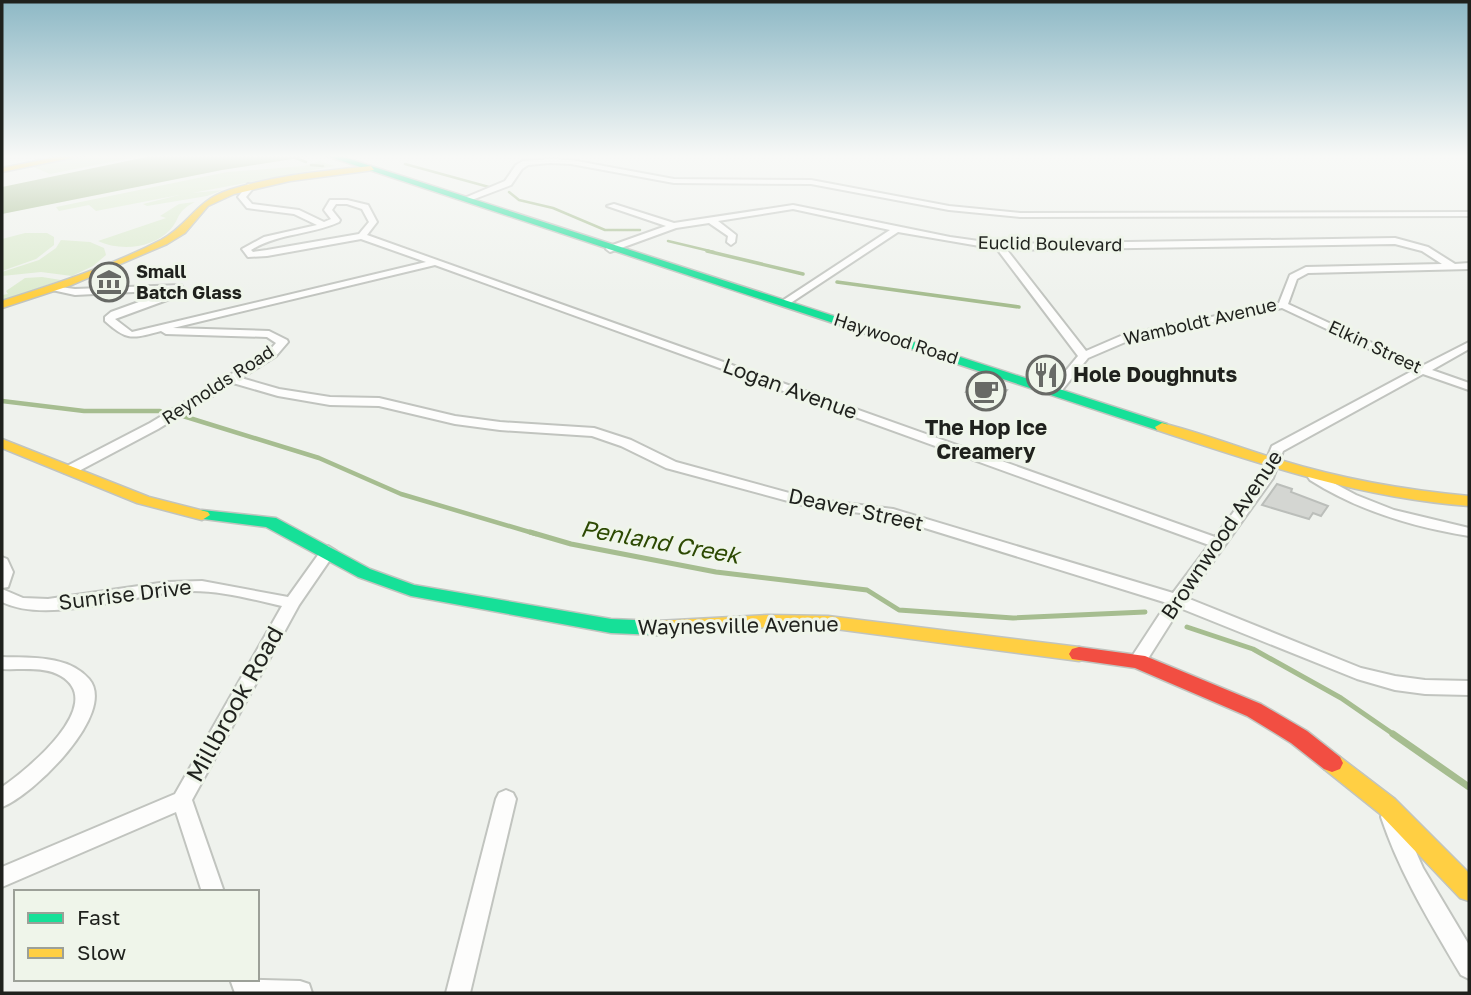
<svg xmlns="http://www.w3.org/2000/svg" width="1471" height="995" font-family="'Golos Text',sans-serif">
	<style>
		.green { fill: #dcebcf }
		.water { fill: #a6bd90 }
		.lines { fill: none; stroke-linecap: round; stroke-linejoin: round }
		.stream-far4 { stroke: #a6bd90; stroke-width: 2.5 }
		.stream-far3 { stroke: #a6bd90; stroke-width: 3.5 }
		.stream-far2 { stroke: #a6bd90; stroke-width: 4.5 }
		.stream-far1 { stroke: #a6bd90; stroke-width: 5 }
		.stream { stroke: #a6bd90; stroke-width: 7 }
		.building { fill: #d4d6d2; stroke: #bbbeba; stroke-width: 2 }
		.street-casing { stroke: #c1c4bf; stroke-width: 4 }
		.fast-casing { stroke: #c1c4bf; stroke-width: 3 }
		.slow-casing { stroke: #c1c4bf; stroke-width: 3 }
		.jam-casing { stroke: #c1c4bf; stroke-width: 3 }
		.street { fill: #fdfdfc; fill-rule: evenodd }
		.fast { fill: #16e098; fill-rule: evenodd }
		.slow { fill: #ffcf43; fill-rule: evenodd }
		.jam { fill: #f24e42; fill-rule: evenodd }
		.labels { text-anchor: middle; stroke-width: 6; stroke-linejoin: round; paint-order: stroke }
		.far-street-label { font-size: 18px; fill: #1f211d; stroke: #eff5ea }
		.far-poi-label { font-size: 18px; font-weight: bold; fill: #1f211d; stroke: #eff5ea; text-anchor: start }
		.poi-label { font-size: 21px; font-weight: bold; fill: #1f211d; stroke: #eff5ea; text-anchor: start }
		.street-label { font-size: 21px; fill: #1f211d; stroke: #eff5ea }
		.water-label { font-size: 23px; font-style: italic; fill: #2d4903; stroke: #eff5ea }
		.near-street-label { font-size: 24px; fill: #1f211d; stroke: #eff5ea }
	</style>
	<rect width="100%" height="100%" fill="#eff2ed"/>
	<!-- green -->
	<g class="green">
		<polygon points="82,155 146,155 50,174 29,165"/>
		<polygon points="319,161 335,166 192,193 223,190 207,196 147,206 143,204 179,195 96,211 89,205 59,211 56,207 227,172 304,166"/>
		<path d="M195,202c-20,10 -14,16 -25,28 -18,19 -51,21 -72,11l68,-23 -6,-2 19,-12z"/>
		<polygon points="25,233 47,233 54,237 54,245 36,259 2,271 2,239"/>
		<polygon points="61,240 90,242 104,248 106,255 93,266 72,276 41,272 2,276 2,272 39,260 56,248"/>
		<polygon points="42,277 61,280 2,301 2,295 8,294 6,291 25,278"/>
	</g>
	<!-- water -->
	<polygon class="water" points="156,155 318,155 222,170 2,214 2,187"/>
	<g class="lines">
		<!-- stream-far4 -->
		<g class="stream-far4">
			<polyline points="288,155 306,162"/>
			<polyline points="405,164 489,187"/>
			<polyline points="311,165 323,166"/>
			<polyline points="509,192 519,200 553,208 605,230 640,230"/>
			<polyline points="668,241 714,252"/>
		</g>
		<!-- stream-far3 -->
		<g class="stream-far3">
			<polyline points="707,251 803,274"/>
			<polyline points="837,282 1019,307"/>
		</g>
		<!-- stream-far2 -->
		<g class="stream-far2">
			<polyline points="2,401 84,411 160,411"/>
			<polyline points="183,416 319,458 401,494 536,534"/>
		</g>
		<!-- stream-far1 -->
		<g class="stream-far1">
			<polyline points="530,532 571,544 716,572 867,590 899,610 1013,618 1145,612"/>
			<polyline points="1187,627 1253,649 1341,698 1396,736"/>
		</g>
		<!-- stream -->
		<polyline class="stream" points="1393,734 1469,787"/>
	</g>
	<!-- building -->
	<g class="building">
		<polygon points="977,382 1007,390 996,402 966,392"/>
		<polygon points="1277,484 1292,489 1291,492 1328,506 1321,516 1313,513 1309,519 1262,505"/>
	</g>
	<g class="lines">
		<defs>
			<g id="street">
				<polygon points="550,159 571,160 674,179 811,180 949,206 1020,213 1469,212 1469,216 1020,217 949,210 811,184 674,183 571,164 550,163 528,165 522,169 511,185 469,201 462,199 505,181 516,165 523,161"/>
				<path d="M248,184l7,2 -9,11 6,7 47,6 25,12 7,-3 -7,-9 6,-10h17l21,5 9,17 -10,13 848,302 44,-59 13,-32 142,-76 -132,-62 -152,32 -42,18 -29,36 -4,1 -6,-4 29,-35 -81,-107 -99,-17 -112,74 -4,-1v-4l108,-71 -97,-21 -75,12 18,14 -1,7 -4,3 -4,-3 1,-6 -19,-13 -33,5 -66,24 -4,-3 1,-2 59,-21 -59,-20 7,-2 60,19 119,-18 157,32 50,7 395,-6 33,9 27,17 14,-1v6l-161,4 -11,6 -9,25 134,62 47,-24v7l-37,21 37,13v7l-46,-16 -140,77 -10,27 -86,120 174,70 34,8 30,4 44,1v14l-44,-1 -30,-4 -38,-11 -177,-71 -36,57 -6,2 -6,-2 -3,-4 38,-58 -281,-87 -76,-9 -144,-39 -45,-22 -29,-10 -92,-6 -45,-6 -76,-18 -49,-1 -52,-9 -45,-13 -75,46 -83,44h-10l-2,-3 2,-3 85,-44 118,-71 8,-9 -9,-6 -101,-3 -5,-3c-28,7 -33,11 -56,-10v-4l6,-5 61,-22 -97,5 -23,-5v-4l23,3 106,-4 3,5 -9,7 -60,22 17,13 294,-70 -65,-23 -94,17 -19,1 -6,-8 22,-12 53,-12 -23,-11 -47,-6 -9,-11zM336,204h11l15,5 7,13 -10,12 -92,16 -14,2 -2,-2c27,-17 60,-15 88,-28l1,-2 -8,-10zM1395,244l27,7 20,13 -136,3 -16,8 -11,28 -156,32 -37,16 -79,-101zM435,265l774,280 -36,48 -280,-84 -82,-10 -135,-37 -45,-22 -37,-12 -94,-6 -45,-6 -76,-18 -49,-1 -51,-8 -38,-11 35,-22 12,-14 -1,-2 -18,-9 -96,-3z"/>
				<path d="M1315,473l41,22 38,15 75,18v8c-56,-9 -110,-25 -159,-56l-2,-3z"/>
				<path d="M328,546l8,5 -37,54 -107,195 32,92h-22l-26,-80 -174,75v-20l173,-73 107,-188c-31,-7 -63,-16 -95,-15 -53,2 -138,34 -185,11v-13l21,9 25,1 119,-17 35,-1 86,16 35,-49z"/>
				<polygon points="2,557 7,559 13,572 8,587 2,588"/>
				<path d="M2,657c29,1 66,-2 87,22 29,34 -57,117 -87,128v-20c25,-17 106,-83 59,-111 -16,-10 -41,-6 -59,-7z"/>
				<polygon points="506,790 513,793 516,799 470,993 446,993 496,799 499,793"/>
				<path d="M1391,808l7,3 25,57 46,77v34l-8,-4c-30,-51 -61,-101 -80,-158l3,-6z"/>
				<polygon points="230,979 300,981 309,984 312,993 235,993"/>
			</g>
			<g id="fast">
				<polygon points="324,155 337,155 1167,424 1169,427 1167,430 1157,430"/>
				<polygon points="202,510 276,518 370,569 414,585 611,619 657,621 664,623 666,628 664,633 657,635 611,633 411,596 358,577 266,527 196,518 194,515"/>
			</g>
			<g id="slow">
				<polygon points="67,155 85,155 2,172 2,168"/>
				<path d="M371,166l3,4 -84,11 -56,13 -26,12 -23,27 -18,11 -98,42 -67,22v-7c53,-17 109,-35 159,-61 29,-16 34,-39 68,-50 46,-15 95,-19 142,-24z"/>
				<path d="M1162,423c40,10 78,25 118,37 62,19 124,30 189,36v10c-108,-8 -210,-42 -312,-76l-2,-3z"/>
				<polygon points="2,439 149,497 208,512 210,515 202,520 137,503 2,448"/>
				<polygon points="768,615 828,616 1079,647 1086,649 1089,654 1086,659 1079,661 828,628 768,627 657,635 650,633 648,628 650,623 657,621"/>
				<polygon points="1332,754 1340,757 1395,799 1469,873 1469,901 1460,898 1379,813 1324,769 1321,763 1324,757"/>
			</g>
			<polygon id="jam" points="1079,647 1145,656 1261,704 1307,731 1340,757 1343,763 1340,769 1332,772 1324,769 1291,743 1247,716 1135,668 1072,659 1069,654 1072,649"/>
		</defs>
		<!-- street casing -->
		<use href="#street" class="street-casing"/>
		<!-- fast casing -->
		<use href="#fast" class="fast-casing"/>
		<!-- slow casing -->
		<use href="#slow" class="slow-casing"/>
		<!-- jam casing -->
		<use href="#jam" class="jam-casing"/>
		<!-- street -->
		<use href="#street" class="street"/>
		<!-- fast -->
		<use href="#fast" class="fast"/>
		<!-- slow -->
		<use href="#slow" class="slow"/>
		<!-- jam -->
		<use href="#jam" class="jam"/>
	</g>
	<!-- sky -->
	<linearGradient id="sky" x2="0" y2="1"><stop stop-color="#8db8c5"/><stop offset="0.53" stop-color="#f8f9f7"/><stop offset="1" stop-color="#f8f9f7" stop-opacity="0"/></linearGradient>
	<rect width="1471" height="295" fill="url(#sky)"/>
	<!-- icons -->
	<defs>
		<symbol id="museum-ring" viewBox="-11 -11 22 22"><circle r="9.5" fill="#eff5ea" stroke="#686a66" stroke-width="1.5"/><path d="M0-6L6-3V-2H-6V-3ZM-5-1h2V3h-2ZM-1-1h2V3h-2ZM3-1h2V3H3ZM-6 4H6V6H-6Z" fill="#686a66"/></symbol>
		<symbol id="restaurant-ring" viewBox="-11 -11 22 22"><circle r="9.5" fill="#eff5ea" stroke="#686a66" stroke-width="1.5"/><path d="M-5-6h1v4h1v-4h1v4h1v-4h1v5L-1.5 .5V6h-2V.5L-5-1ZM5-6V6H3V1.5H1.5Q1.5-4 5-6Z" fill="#686a66"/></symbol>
		<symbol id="cafe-ring" viewBox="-11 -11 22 22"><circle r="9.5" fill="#eff5ea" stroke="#686a66" stroke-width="1.5"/><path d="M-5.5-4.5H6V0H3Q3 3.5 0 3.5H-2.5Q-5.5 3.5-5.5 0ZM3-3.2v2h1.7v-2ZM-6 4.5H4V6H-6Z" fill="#686a66"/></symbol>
	</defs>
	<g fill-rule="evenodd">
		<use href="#museum-ring" x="87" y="260" width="44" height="44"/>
		<use href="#restaurant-ring" x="1024" y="353" width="44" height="44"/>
		<use href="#cafe-ring" x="964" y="369" width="44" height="44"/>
	</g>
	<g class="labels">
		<!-- far-street labels -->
		<g class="far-street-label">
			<text transform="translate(1050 244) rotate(1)" y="6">Euclid Boulevard</text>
			<text transform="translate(1200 322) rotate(-13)" y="6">Wamboldt Avenue</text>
			<text transform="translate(896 339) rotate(18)" y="6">Haywood Road</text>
			<text transform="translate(1375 347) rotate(25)" y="6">Elkin Street</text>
			<text transform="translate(218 385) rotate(-33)" y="6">Reynolds Road</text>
		</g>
		<!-- far-poi labels -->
		<g class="far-poi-label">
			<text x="136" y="278">Small<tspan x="136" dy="21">Batch Glass</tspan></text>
		</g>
		<!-- poi labels -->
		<g class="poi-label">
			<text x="1073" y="382">Hole Doughnuts</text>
			<text x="986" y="435" text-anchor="middle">The Hop Ice<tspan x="986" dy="24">Creamery</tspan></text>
		</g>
		<!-- street labels -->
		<g class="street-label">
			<text transform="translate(790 389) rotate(20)" y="7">Logan Avenue</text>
			<text transform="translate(856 510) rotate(12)" y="7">Deaver Street</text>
			<text transform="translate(1222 535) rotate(-56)" y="7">Brownwood Avenue</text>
			<text transform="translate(125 595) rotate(-7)" y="7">Sunrise Drive</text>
			<text transform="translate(738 626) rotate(-1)" y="7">Waynesville Avenue</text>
		</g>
		<!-- water labels -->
		<g class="water-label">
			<text transform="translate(660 542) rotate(10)" y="8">Penland Creek</text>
		</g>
		<!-- near-street labels -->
		<g class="near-street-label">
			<text transform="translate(235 704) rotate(-61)" y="8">Millbrook Road</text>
		</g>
	</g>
	<!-- border -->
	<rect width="1471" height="995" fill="none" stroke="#1f211d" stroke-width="7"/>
	<!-- legend -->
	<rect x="14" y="890" width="245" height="91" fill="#eff5ea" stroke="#9ca098" stroke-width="2"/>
	<rect x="28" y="913" width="35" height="10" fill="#16e098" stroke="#9ca098" stroke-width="2"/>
	<text x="77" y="925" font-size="21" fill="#1f211d">Fast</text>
	<rect x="28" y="948" width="35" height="10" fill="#ffcf43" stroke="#9ca098" stroke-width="2"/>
	<text x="77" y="960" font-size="21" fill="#1f211d">Slow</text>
</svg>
